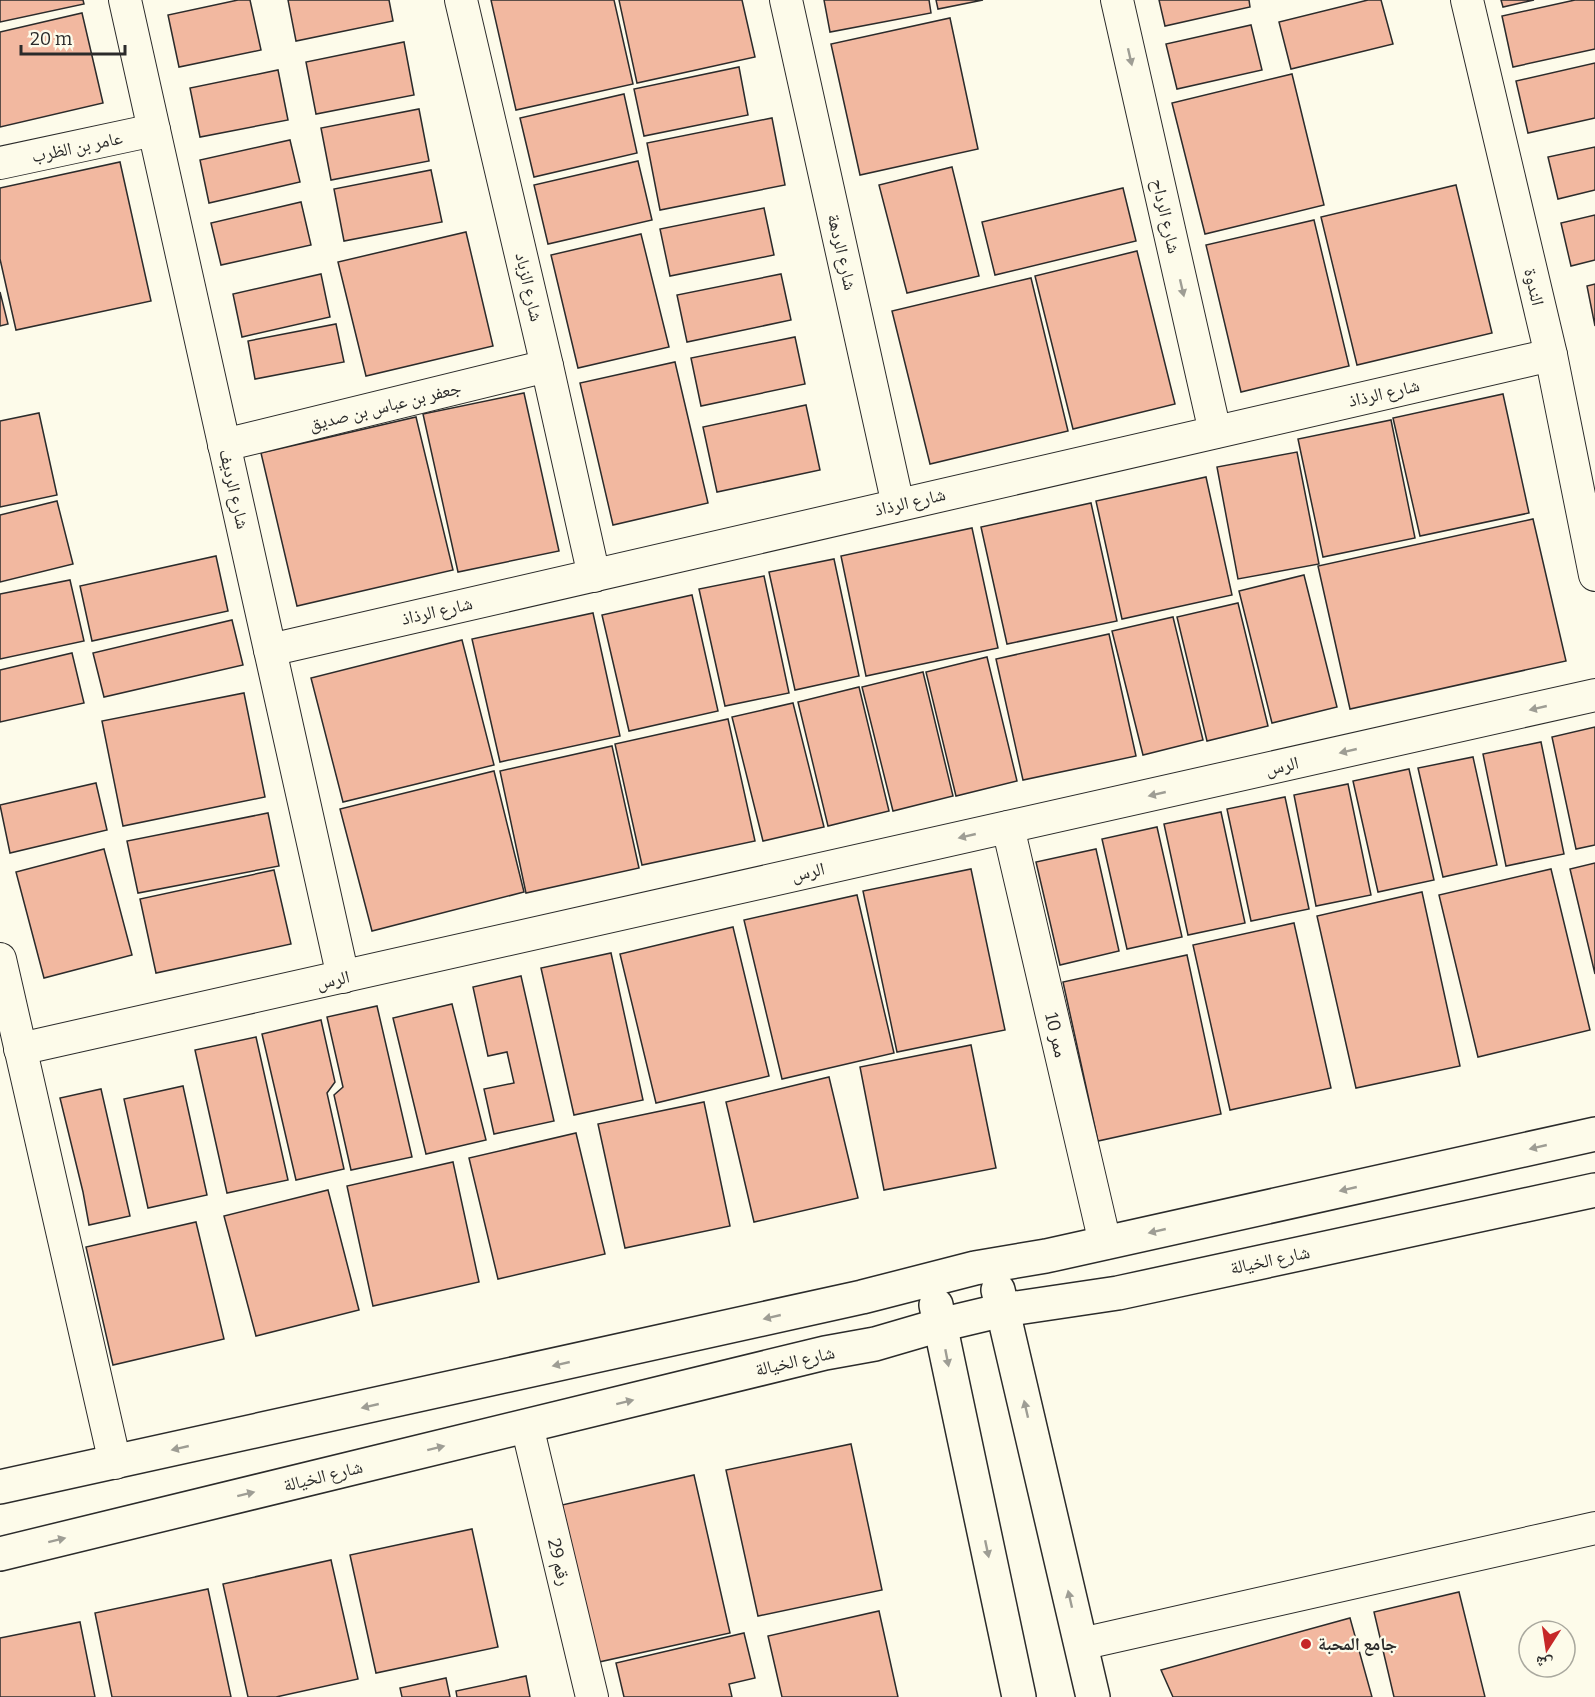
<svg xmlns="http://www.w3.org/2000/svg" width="1595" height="1697" font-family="Bitter,'Noto Naskh Arabic',serif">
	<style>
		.building { fill: #f2b8a0; stroke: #2b2b2b; stroke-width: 1.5 }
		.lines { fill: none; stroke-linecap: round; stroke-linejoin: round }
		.minor-casing { stroke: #2b2b2b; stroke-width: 34 }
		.tertiary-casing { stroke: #2b2b2b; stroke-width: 36 }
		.minor { stroke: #fdfbea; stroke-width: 32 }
		.tertiary { stroke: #fdfbea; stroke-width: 33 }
		.oneway { fill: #9e9d94 }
		.poi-dot { fill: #c62828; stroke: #fdfbea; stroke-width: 2 }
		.labels { text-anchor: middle; stroke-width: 4.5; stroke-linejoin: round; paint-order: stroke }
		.street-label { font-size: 18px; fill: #2b2b2b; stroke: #fdfbea }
		.poi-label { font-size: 18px; font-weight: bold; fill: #2b2b2b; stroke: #fdfbea; text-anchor: start }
	</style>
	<rect width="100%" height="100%" fill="#fdfbea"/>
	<!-- building -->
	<g class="building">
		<polygon points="0,0 83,0 84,4 0,22"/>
		<polygon points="238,0 250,0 261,50 179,67 168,15"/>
		<polygon points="288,0 389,0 393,21 296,41"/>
		<polygon points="491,0 614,0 633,84 516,110"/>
		<polygon points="619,0 742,0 755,57 637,83"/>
		<polygon points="824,0 929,0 931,13 830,32"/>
		<polygon points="936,0 983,0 938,9"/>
		<polygon points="1159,0 1249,0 1250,7 1165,26"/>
		<polygon points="1368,0 1381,0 1393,44 1291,69 1279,22"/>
		<polygon points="1501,0 1534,0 1503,7"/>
		<polygon points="1575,0 1595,0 1595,49 1513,67 1502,16"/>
		<polygon points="82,13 103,103 0,127 0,32"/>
		<polygon points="950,18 978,149 860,175 831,44"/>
		<polygon points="1251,25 1262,70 1177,89 1166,44"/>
		<polygon points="404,42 414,95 316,114 306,62"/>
		<polygon points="1595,63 1595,118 1528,133 1516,81"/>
		<polygon points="739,67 748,115 644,136 634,89"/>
		<polygon points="278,70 288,120 200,137 190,88"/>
		<polygon points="1292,74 1324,205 1205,234 1172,103"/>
		<polygon points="624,94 637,153 534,177 520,118"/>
		<polygon points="419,109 429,161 331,180 321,128"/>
		<polygon points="772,118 785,185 660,210 647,143"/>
		<polygon points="290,140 300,182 209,203 200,160"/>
		<polygon points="1595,147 1595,190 1558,199 1548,157"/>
		<polygon points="638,161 652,220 548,244 534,185"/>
		<polygon points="120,162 151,301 16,330 0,259 0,188"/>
		<polygon points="952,167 979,276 907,293 879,185"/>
		<polygon points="431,170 442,222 344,241 334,189"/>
		<polygon points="1456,185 1492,333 1357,365 1321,217"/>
		<polygon points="1123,188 1136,241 995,275 982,222"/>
		<polygon points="301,202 311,245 221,265 211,223"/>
		<polygon points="764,208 774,255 670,276 660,229"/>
		<polygon points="1595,215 1595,260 1571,266 1561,223"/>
		<polygon points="1314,220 1349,366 1241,392 1206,245"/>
		<polygon points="466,232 493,346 366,376 338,262"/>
		<polygon points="641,234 669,347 578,368 551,255"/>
		<polygon points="1137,251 1175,404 1073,429 1035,276"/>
		<polygon points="321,274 330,317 242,337 233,294"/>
		<polygon points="781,274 791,320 687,342 677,295"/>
		<polygon points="1031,278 1068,431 930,464 892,311"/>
		<polygon points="1595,284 1595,326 1587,286"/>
		<polygon points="0,292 8,324 0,326"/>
		<polygon points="336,324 344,362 255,379 248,341"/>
		<polygon points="795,337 805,384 701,406 691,358"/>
		<polygon points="675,362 708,503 613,525 580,383"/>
		<polygon points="524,393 559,551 458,572 423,414"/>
		<polygon points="1503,394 1529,513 1420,536 1393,418"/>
		<polygon points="806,405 820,470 717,492 703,427"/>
		<polygon points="39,413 57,495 0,507 0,421"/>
		<polygon points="416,417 453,570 297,606 261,453"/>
		<polygon points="1391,420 1415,538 1323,557 1298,439"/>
		<polygon points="1297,452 1319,564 1238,579 1217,467"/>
		<polygon points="1206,477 1232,595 1122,619 1096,501"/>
		<polygon points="57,501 73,564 0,582 0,515"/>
		<polygon points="1091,503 1117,621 1007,644 981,527"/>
		<polygon points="1533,519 1566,661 1350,709 1318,566"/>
		<polygon points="972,528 998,648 866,676 841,556"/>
		<polygon points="216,556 228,611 92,641 80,586"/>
		<polygon points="834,559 859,676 795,690 769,572"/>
		<polygon points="1304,575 1337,707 1272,723 1239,591"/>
		<polygon points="764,576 789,693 725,706 699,589"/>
		<polygon points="70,580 84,641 0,659 0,594"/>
		<polygon points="692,595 718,711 629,731 602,615"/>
		<polygon points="1238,603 1268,726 1207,741 1177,617"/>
		<polygon points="593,613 620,736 500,762 472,639"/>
		<polygon points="1173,617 1203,740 1143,755 1112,631"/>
		<polygon points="232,620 243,665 104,697 93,653"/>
		<polygon points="1109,634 1136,756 1023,780 996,659"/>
		<polygon points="462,640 494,765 343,802 311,678"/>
		<polygon points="72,653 84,703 0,722 0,670"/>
		<polygon points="987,657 1017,781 956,796 926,672"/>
		<polygon points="923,672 953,796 893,811 862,687"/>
		<polygon points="859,687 889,811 828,826 798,702"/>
		<polygon points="244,693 265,797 123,826 102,721"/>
		<polygon points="793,703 824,827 763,841 732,717"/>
		<polygon points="728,719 755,841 642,865 615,744"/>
		<polygon points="1595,727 1595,845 1576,849 1552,737"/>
		<polygon points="1541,742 1564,854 1506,866 1483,754"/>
		<polygon points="612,746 639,868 526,893 500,771"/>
		<polygon points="1473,757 1497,865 1443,877 1418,768"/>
		<polygon points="1409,769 1434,880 1378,892 1353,781"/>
		<polygon points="494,771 524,892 372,931 340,809"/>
		<polygon points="96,783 107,830 10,853 0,805"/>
		<polygon points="1348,784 1371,895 1316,906 1294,795"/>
		<polygon points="1285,797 1309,909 1251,921 1227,809"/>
		<polygon points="1221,812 1245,923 1188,935 1164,824"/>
		<polygon points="268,813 279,866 138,893 127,841"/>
		<polygon points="1157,827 1182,937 1127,949 1102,839"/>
		<polygon points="104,849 132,955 44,978 16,872"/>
		<polygon points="1096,849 1119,951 1060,965 1036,862"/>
		<polygon points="1595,863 1595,974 1570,869"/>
		<polygon points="971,869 1005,1030 897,1052 863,891"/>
		<polygon points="1551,869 1590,1030 1478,1057 1439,895"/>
		<polygon points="274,870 291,944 156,973 140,899"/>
		<polygon points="1422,892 1460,1066 1356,1088 1317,916"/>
		<polygon points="857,895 894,1053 782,1079 744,920"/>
		<polygon points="1294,923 1331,1088 1230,1110 1193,945"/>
		<polygon points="733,927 769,1076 656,1103 620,954"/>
		<polygon points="611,953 643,1100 574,1115 541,968"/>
		<polygon points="1187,955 1221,1114 1098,1141 1063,982"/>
		<polygon points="521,976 554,1121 494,1134 484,1089 514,1083 507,1052 488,1056 473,987"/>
		<polygon points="452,1004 486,1140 426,1154 393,1018"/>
		<polygon points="377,1006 412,1157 351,1170 334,1095 343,1087 327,1017"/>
		<polygon points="321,1020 335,1082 327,1093 344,1169 296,1180 262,1034"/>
		<polygon points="256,1037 288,1180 227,1193 195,1050"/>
		<polygon points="971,1045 996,1168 884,1190 860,1067"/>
		<polygon points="829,1077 858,1198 754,1222 726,1102"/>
		<polygon points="183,1086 207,1195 148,1208 124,1099"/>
		<polygon points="101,1089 130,1216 89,1225 83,1192 60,1098"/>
		<polygon points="704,1102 730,1226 625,1248 598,1124"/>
		<polygon points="576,1133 605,1254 498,1279 469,1158"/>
		<polygon points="453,1162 479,1282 373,1306 347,1186"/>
		<polygon points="328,1190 359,1310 256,1336 224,1216"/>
		<polygon points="196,1222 224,1339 113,1365 86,1247"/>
		<polygon points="851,1444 882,1590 758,1616 726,1470"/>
		<polygon points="694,1475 730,1633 599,1662 562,1505"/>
		<polygon points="472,1529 498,1647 376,1673 350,1555"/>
		<polygon points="331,1560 358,1679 276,1697 248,1697 223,1584"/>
		<polygon points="208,1589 231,1697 112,1697 95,1613"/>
		<polygon points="1459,1592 1485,1697 1394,1697 1374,1612"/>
		<polygon points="879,1611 898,1697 782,1697 768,1636"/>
		<polygon points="1350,1618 1372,1697 1173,1697 1161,1670"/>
		<polygon points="80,1622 95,1697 0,1697 0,1638"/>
		<polygon points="744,1633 755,1678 729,1684 732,1697 624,1697 616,1663"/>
		<polygon points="526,1676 530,1697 457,1697 456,1691"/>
		<polygon points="446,1678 450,1697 402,1697 400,1688"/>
	</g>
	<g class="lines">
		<defs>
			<g id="minor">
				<polyline points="125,0 343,977"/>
				<polyline points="461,0 547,366 594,576"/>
				<polyline points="786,0 898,505"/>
				<polyline points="1117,0 1215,432"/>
				<polyline points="1467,0 1551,355 1595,575"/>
				<polyline points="0,163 154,130"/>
				<polyline points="224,445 547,366"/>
				<polyline points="270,650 1551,355"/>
				<polyline points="1008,827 1105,1243"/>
				<polyline points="0,959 115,1463"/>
				<polyline points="20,1049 1595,695"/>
				<polyline points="527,1426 592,1697"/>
				<polyline points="1081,1644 1595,1528"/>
			</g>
			<g id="tertiary">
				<polyline points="998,1290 1093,1697"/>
				<polyline points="936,1305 1019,1697"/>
				<polyline points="0,1487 862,1297 975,1268 1046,1256 1595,1134"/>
				<polyline points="0,1554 825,1353 875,1344 940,1325 1003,1310 1118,1293 1595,1190"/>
			</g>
		</defs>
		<!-- minor casing -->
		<use href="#minor" class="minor-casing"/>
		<!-- tertiary casing -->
		<use href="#tertiary" class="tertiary-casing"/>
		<!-- minor -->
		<use href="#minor" class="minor"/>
		<!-- tertiary -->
		<use href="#tertiary" class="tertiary"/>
	</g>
	<!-- one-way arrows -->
	<defs><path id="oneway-solid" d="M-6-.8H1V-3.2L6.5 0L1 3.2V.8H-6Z" transform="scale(1.5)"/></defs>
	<g class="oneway">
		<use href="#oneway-solid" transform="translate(1130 57) rotate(77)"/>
		<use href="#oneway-solid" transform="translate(1182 288) rotate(77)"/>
		<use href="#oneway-solid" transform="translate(1538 708) rotate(167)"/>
		<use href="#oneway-solid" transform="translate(1348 751) rotate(167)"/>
		<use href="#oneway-solid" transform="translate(1157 794) rotate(167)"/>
		<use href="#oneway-solid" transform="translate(967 836) rotate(167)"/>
		<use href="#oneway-solid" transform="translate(1538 1147) rotate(167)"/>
		<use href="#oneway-solid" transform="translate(1348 1189) rotate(167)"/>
		<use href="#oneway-solid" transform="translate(1157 1231) rotate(167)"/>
		<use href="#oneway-solid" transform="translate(772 1317) rotate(167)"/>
		<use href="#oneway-solid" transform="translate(947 1358) rotate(79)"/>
		<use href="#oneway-solid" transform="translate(561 1364) rotate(167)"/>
		<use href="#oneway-solid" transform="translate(625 1402) rotate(-14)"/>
		<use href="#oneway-solid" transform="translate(370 1406) rotate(167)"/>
		<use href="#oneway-solid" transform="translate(1026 1409) rotate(-103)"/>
		<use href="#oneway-solid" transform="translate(180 1448) rotate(167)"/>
		<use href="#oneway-solid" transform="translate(436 1448) rotate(-14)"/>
		<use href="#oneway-solid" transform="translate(246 1494) rotate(-14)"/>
		<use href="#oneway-solid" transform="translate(57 1540) rotate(-14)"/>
		<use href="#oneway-solid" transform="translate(987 1549) rotate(78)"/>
		<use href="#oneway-solid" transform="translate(1070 1599) rotate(-103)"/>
	</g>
	<!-- markers -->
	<circle class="poi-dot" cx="1306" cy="1644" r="6"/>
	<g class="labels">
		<!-- street labels -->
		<g class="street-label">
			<text transform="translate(77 147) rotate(-12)" y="6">عامر بن الظرب</text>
			<text transform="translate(1166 216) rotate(77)" y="6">شارع الرداح</text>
			<text transform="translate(842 252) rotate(77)" y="6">شارع الردهة</text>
			<text transform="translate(529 287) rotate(77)" y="6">شارع الزباد</text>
			<text transform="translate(1534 287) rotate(77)" y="6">الندوة</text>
			<text transform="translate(1384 393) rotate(-13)" y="6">شارع الرذاذ</text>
			<text transform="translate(385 406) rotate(-14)" y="6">جعفر بن عباس بن صديق</text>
			<text transform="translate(234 489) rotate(77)" y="6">شارع الرديف</text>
			<text transform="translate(910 502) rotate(-13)" y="6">شارع الرذاذ</text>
			<text transform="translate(437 611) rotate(-13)" y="6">شارع الرذاذ</text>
			<text transform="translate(1282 766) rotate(-13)" y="6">الرس</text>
			<text transform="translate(808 872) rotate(-13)" y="6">الرس</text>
			<text transform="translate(333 980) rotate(-13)" y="6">الرس</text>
			<text transform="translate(1056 1035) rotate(77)" y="6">ممر 10</text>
			<text transform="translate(1270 1260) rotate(-12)" y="6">شارع الخيالة</text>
			<text transform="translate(795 1361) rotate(-13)" y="6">شارع الخيالة</text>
			<text transform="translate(323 1476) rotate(-14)" y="6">شارع الخيالة</text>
			<text transform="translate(559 1562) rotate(77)" y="6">رقم 29</text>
		</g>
		<!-- poi labels -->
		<g class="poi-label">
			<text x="1318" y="1650">جامع المحبة</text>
		</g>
	</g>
	<!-- north arrow -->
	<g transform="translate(1547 1649) rotate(192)"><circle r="28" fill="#fdfbea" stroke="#a9a89e" stroke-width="1.5"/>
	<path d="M0-4.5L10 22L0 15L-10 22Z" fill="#c62828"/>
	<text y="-9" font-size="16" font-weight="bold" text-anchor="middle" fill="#2b2b2b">ش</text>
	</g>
	<!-- scale -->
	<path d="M21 45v9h104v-9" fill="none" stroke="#2b2b2b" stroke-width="3"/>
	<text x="30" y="45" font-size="18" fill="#2b2b2b" stroke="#fdfbea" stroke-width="4.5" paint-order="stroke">20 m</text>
</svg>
